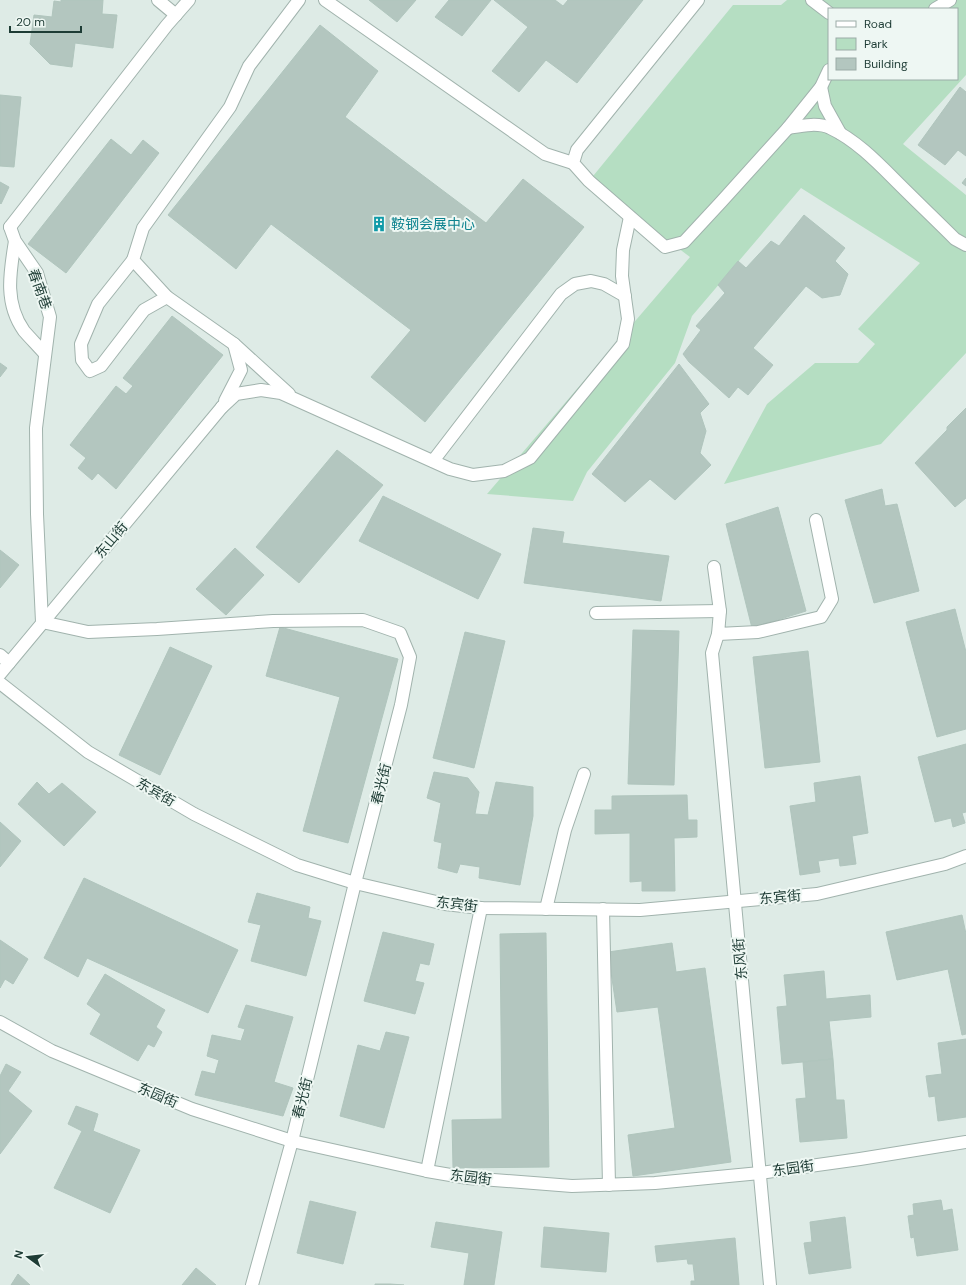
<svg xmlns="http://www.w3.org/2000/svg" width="966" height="1285" font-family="'DM Sans','Noto Sans SC',sans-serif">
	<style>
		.green { fill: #b5dec2; fill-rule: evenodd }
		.building { fill: #b3c6bf; stroke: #b0c5bd }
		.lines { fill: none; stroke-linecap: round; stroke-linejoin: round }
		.lane-casing { stroke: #a1b3ad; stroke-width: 14 }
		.street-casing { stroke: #a1b3ad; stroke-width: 14 }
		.lane { stroke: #fff; stroke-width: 12 }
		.street { stroke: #fff; stroke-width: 12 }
		.labels { text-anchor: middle; stroke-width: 4; stroke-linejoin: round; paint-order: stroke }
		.culture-label { font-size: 14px; fill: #0d838f; stroke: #eef7f3; text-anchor: start }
		.street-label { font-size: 14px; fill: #1e3c35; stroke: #eef7f3 }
	</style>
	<rect width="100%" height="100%" fill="#deebe6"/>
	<!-- green -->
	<path class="green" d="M787,0h179v75l-63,69 63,51v158l-85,91 -157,40 43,-80 48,-41h43l17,-19 -17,-15 62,-66 -119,-75 -109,128 -17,47 -88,109 -14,29 -86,-7 203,-237 -101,-76 144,-176h48zM829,9h128v70h-128z"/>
	<!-- building -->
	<g class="building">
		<polygon points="61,0 103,0 102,14 117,15 113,48 75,43 72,67 50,64 30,44 34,15 52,17 54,1 61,2"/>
		<polygon points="369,0 416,0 397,22"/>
		<polygon points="449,0 491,0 462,36 435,17"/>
		<polygon points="494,0 555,0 563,6 568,0 643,0 577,83 546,60 519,92 492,71 528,27"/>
		<polygon points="320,25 378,71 345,117 486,223 523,179 584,227 425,422 371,377 411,330 271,224 236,269 168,215"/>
		<polygon points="960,87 966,92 966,156 958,150 945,165 918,145"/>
		<polygon points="0,95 21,97 14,167 0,166"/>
		<polygon points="111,139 131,155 143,140 159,153 66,273 28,244"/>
		<polygon points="966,178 966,186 962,183"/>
		<polygon points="0,182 9,187 1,204 0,203"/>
		<polygon points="804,215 845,248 835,261 848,274 840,295 822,298 806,286 753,348 773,365 748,395 738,387 729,398 689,362 683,354 701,330 696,326 725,293 718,285 738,261 746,268 771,241 779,246"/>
		<polygon points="172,316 223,355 116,489 98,473 92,480 78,468 86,458 70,445 116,386 126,394 133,386 123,378"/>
		<polygon points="0,363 7,368 0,377"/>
		<polygon points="679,364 709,404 700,413 706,431 700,453 711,465 675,500 650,479 625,502 592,474"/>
		<polygon points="966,408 966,498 955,507 915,463 947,430 947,427"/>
		<polygon points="337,450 383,485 299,583 256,547"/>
		<polygon points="882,489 885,506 897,504 919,591 874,603 845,500"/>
		<polygon points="383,496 501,554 478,599 359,541"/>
		<polygon points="778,507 806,611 752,628 726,524"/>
		<polygon points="533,528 564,532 562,543 669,556 661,601 524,583"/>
		<polygon points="235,548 264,575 226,615 196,589"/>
		<polygon points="0,550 19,565 0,588"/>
		<polygon points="955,609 966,652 966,729 937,737 906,622"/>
		<polygon points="280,627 398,659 348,843 303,831 340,697 266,676"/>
		<polygon points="633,630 679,631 674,785 628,784"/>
		<polygon points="465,632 505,641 474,768 433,758"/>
		<polygon points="170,647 212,666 160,775 119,755"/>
		<polygon points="808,651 820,762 765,768 753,657"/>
		<polygon points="966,744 966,812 962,813 965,823 953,827 951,818 935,822 918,757"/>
		<polygon points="434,772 468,778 479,792 475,814 488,815 496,782 533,787 533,816 520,885 479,878 480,867 460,864 457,873 438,868 442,843 434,841 441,803 427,798"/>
		<polygon points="860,776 868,833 852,836 856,864 840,866 839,858 818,861 820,872 800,875 790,806 816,802 814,783"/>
		<polygon points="37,782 49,794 62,783 96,812 64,846 18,804"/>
		<polygon points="687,795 688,820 697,820 697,837 674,838 675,891 642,891 642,881 630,882 630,833 595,834 595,810 612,810 612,796"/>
		<polygon points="0,822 21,841 0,867"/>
		<polygon points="84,878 238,950 208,1013 87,958 78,977 44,958"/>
		<polygon points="257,893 310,907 308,918 321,921 306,976 251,961 261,925 248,922"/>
		<polygon points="962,915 966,934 966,1034 962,1035 948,969 897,980 886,932"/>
		<polygon points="383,932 434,944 429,965 420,963 415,981 424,983 415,1014 364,1001"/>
		<polygon points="546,933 549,1167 453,1168 452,1120 502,1119 500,934"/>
		<polygon points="0,940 28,959 13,984 5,979 0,988"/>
		<polygon points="672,943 676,972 705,968 731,1162 633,1176 628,1135 675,1128 658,1007 617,1012 608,952"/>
		<polygon points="824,971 826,999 870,995 871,1017 829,1021 833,1059 782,1064 777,1007 787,1006 784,975"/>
		<polygon points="105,974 165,1010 156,1027 162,1032 154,1047 148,1044 138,1061 90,1034 101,1014 87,1004"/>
		<polygon points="246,1005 293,1017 274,1082 293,1088 283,1116 195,1095 202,1071 215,1074 219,1060 207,1056 212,1035 241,1041 245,1029 238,1027"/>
		<polygon points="386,1032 409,1037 384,1128 340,1116 358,1045 380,1051"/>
		<polygon points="966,1039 966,1117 938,1121 935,1096 929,1097 926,1076 942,1074 938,1043"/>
		<polygon points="833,1059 836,1100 844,1100 847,1138 800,1142 796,1099 806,1098 803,1062"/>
		<polygon points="6,1064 21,1072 8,1091 32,1111 0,1154 0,1076"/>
		<polygon points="76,1106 98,1114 93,1131 140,1150 110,1213 54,1188 82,1131 68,1124"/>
		<polygon points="941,1200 943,1211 952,1209 958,1250 917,1256 914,1237 911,1238 908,1216 914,1215 913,1204"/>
		<polygon points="310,1201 356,1212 343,1264 297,1253"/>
		<polygon points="845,1217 851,1268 809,1274 804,1243 812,1242 810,1222"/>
		<polygon points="436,1222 502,1232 494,1285 464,1285 469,1253 431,1247"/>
		<polygon points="544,1227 609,1233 606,1272 541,1267"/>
		<polygon points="735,1238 739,1285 691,1285 691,1281 695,1281 693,1264 688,1264 687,1259 657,1262 655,1246"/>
		<polygon points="196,1268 216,1285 182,1285"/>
		<polygon points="18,1274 30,1285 11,1285"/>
		<polygon points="375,1284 390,1284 404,1285 375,1285"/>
	</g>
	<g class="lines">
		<defs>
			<g id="lane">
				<polyline points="158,0 176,15"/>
				<polyline points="325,0 545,154 573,163"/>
				<polyline points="698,0 577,150 573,163 589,181 665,247 684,242 722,201 788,128 821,87 829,70"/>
				<polyline points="812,0 829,13"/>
				<polyline points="935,9 950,0"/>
				<polyline points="821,87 825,106 840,133"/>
				<path d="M788,128c12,-2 30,-6 42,0 26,12 48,35 68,55 19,19 38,37 57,56l11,6"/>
				<path d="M15,241c-5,31 -11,62 9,90 7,8 14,15 21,23"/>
				<polyline points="133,260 98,304 81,344 82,360 90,371 101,366 144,310 167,297"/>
				<polyline points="289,394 234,344 167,297 133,260 143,228 230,107 249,66 299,0"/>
				<polyline points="225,401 241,370 234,344"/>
				<polyline points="222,407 236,394 261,390 281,393 450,469 473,475 504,471 530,458 623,344 628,319 622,276 623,250 630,217"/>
				<polyline points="433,461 561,294 575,284 591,281 604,284 625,296"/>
				<polyline points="714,567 720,611 718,634 758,632 821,617 832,599 816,520"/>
				<polyline points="596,613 720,611"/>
				<polyline points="0,655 9,663"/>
				<polyline points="546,909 565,830 584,774"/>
				<polyline points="603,909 609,1185"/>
				<polyline points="427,1171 481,908"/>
			</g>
			<g id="street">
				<polyline points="10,227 15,241 37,273 50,317 36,428 37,514 42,622 88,632 157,629 273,621 363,620 400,633 410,657 401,705 355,883 292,1141 252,1285"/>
				<polyline points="10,227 167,25 189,0"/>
				<polyline points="718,634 712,653 770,1285"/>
				<polyline points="0,674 222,407"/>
				<polyline points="0,683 88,752 194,814 297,865 355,883 445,904 481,908 640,910 817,894 945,864 966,856"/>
				<polyline points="0,1022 52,1051 192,1109 292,1141 427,1171 468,1178 572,1186 655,1183 760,1173 860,1159 966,1142"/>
			</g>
		</defs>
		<!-- lane casing -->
		<use href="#lane" class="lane-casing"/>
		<!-- street casing -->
		<use href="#street" class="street-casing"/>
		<!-- lane -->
		<use href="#lane" class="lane"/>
		<!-- street -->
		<use href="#street" class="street"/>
	</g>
	<!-- icons -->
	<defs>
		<symbol id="building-bare" viewBox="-9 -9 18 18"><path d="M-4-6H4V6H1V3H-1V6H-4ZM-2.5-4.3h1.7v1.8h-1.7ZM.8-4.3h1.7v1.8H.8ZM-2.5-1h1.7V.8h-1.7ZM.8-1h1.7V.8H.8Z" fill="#0f9aa8" stroke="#eef7f3" stroke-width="2.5" paint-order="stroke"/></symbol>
	</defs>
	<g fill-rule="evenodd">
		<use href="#building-bare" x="368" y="213" width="22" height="22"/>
	</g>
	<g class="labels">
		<!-- culture labels -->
		<g class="culture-label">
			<text x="391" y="229">鞍钢会展中心</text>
		</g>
		<!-- street labels -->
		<g class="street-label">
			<text transform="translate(40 289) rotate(70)" y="5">春南巷</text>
			<text transform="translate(111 540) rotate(-50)" y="5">东山街</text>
			<text transform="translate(381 784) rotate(-76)" y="5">春光街</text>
			<text transform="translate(156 792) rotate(30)" y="5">东宾街</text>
			<text transform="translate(780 897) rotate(-5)" y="5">东宾街</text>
			<text transform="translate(457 904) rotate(7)" y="5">东宾街</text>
			<text transform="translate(740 959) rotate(-95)" y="5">东风街</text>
			<text transform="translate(158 1095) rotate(23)" y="5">东园街</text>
			<text transform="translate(302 1098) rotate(-76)" y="5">春光街</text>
			<text transform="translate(793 1168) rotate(-8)" y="5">东园街</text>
			<text transform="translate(471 1177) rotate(7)" y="5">东园街</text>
		</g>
	</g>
	<!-- legend -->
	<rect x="828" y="8" width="130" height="72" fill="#eef7f3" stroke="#9baca7"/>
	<rect x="836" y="21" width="20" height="6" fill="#ffffff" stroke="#9baca7"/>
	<text x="864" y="28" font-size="12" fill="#1e3c35">Road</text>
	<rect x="836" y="38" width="20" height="12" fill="#b5dec2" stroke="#9baca7"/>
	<text x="864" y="48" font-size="12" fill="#1e3c35">Park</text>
	<rect x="836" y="58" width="20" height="12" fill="#b3c6bf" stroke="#9baca7"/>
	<text x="864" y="68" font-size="12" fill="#1e3c35">Building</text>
	<!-- north arrow -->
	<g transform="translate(28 1257) rotate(285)" stroke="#eef7f3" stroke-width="3" paint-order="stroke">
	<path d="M0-3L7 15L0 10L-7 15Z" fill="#1e3c35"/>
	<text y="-6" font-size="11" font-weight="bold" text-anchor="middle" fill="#1e3c35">N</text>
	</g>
	<!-- scale -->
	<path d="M10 26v6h71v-6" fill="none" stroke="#1e3c35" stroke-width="2"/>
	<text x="16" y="26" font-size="12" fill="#1e3c35" stroke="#eef7f3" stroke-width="3" paint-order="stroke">20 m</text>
</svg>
